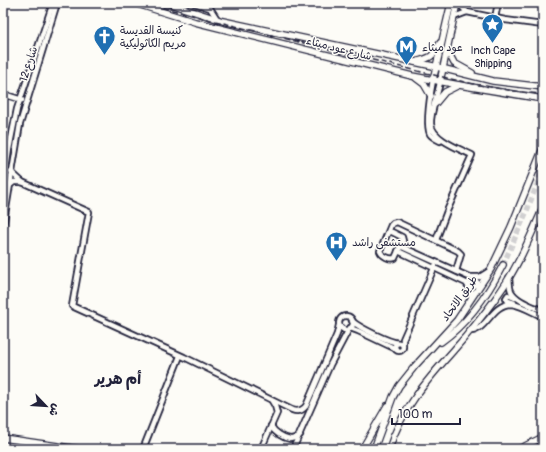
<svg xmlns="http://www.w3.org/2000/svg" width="546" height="452" font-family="Pangolin,'Playpen Sans Arabic',sans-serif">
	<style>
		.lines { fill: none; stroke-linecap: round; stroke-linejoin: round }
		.major-tunnel { stroke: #d1d0d1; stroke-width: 5.5; stroke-dasharray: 5.5 3; stroke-linecap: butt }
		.minor-casing { stroke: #22223b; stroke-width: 8 }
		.major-casing { stroke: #22223b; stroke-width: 8 }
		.minor { stroke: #fdfcf7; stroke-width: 4.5 }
		.major { stroke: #fdfcf7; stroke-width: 5.5 }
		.rail { stroke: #22223b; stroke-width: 1.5; stroke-dasharray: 6 3; stroke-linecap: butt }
		.labels { text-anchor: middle; stroke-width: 3; stroke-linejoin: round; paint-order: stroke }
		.poi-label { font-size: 11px; fill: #22223b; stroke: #fdfcf7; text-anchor: start }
		.street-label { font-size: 11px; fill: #22223b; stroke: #fdfcf7 }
		.district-label { font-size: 15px; font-weight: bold; fill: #22223b; stroke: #fdfcf7 }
	</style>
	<rect width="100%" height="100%" fill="#fdfcf7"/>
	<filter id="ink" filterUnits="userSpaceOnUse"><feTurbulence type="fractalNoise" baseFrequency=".025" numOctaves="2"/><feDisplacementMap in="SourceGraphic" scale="8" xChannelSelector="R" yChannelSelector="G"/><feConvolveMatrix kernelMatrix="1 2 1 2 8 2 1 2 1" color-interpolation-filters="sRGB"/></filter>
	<g filter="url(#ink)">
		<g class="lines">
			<!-- major-tunnel -->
			<polyline class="major-tunnel" points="503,265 526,213 543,169"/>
			<defs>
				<g id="minor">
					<polyline points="194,3 210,8 217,19"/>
					<polyline points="458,3 467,12 505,20 543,25"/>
					<polyline points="454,17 467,12"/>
					<polyline points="495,18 498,3"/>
					<path d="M433,80c-2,11 -8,44 -3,54 2,3 6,5 10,7"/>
					<polyline points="3,94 22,100"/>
					<polyline points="11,172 22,182"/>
					<path d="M9,186l5,-4h8l67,30 -17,94 112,51 108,53c5,2 10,1 14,-4l31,-72 2,-9"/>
					<polyline points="3,189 9,149 17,109 53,3"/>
					<polyline points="3,227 20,124 57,3"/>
					<path d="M389,232h3l10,5 1,4 -8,17c-5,2 -13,-2 -15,-7l11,-26 2,-2 4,-1 61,29 3,3 -5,17"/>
					<path d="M436,240l11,-29 25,-56c-12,-6 -40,-16 -41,-31 -1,-12 7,-30 9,-42"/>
					<polyline points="400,246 469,277 480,277 488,272"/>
					<polyline points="398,251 466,283 471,290 471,298"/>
					<path d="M509,278c1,4 0,9 2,13 5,10 22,15 32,20"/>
					<polyline points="468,283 472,286 476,285 477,282 472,278"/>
					<polyline points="514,303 508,301 506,298 508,295 515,298"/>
					<circle cx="346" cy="323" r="7"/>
					<path d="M352,321c8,7 37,21 47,22"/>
					<polyline points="350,328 358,331 396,349"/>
					<path d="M471,331c15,0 21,-27 40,-27 11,1 23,9 32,13"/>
					<circle cx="399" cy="347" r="4"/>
					<polyline points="403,346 403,339 435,266"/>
					<path d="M271,426c3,6 12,12 19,13 4,0 7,-2 10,-4"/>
					<polyline points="143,449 180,356"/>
					<polyline points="261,449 277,413 275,406 272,401"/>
					<polyline points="293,449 330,365 349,329"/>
				</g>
				<g id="major">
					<polyline points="134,3 195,22 412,76 459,85 543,99"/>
					<polyline points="167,3 223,21 433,66 493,81 543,87"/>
					<polyline points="447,50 454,63 472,73"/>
					<path d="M415,62c15,-4 19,-5 25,-19"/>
					<polyline points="416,78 424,84 431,96"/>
					<polyline points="433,80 451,3"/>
					<polyline points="440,82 457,3"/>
					<polyline points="435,104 445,92 459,85"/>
					<path d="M441,342c27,-19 47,-48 62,-77"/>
					<polyline points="3,438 78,449"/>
					<polyline points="362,449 387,406"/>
					<polyline points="374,449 393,397 399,386 415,366 457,320 491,269 511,227 543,148"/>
					<path d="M389,449c12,-39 38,-69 64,-98 15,-17 29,-34 42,-52 21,-28 34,-59 48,-91"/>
					<polyline points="519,449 543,437"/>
				</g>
			</defs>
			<!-- minor casing -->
			<use href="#minor" class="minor-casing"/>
			<!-- major casing -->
			<use href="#major" class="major-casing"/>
			<!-- minor -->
			<use href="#minor" class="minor"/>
			<!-- major -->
			<use href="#major" class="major"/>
			<!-- rail -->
			<path class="rail" d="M145,3c77,20 154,39 232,58 54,13 111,29 166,33"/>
		</g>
	</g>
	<!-- icons -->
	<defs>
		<symbol id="sight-pin" viewBox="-11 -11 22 30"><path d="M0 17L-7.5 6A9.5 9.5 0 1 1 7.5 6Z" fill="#1f6fb2" stroke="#fdfcf7"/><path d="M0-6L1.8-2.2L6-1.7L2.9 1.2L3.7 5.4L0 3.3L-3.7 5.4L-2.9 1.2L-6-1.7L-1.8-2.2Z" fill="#fff"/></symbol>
		<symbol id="church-pin" viewBox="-11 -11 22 30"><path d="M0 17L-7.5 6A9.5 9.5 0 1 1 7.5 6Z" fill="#1f6fb2" stroke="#fdfcf7"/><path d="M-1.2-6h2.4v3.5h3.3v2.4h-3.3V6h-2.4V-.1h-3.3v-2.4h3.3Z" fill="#fff"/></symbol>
		<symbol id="metro-pin" viewBox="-11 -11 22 30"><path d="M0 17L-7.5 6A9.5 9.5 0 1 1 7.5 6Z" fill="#1f6fb2" stroke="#fdfcf7"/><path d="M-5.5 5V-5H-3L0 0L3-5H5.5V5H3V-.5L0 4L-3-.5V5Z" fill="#fff"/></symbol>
		<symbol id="hospital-pin" viewBox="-11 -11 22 30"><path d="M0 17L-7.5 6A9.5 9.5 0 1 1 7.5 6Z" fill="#1f6fb2" stroke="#fdfcf7"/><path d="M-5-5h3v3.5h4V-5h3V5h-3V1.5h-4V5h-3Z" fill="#fff"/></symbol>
	</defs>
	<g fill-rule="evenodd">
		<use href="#sight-pin" x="480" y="12" width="25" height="34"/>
		<use href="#church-pin" x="92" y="24" width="25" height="34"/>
		<use href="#metro-pin" x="394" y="34" width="25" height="34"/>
		<use href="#hospital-pin" x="324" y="230" width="25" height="34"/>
	</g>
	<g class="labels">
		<!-- poi labels -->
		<g class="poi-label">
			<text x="120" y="34">كنيسة القديسة<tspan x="120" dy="13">مريم الكاثوليكية</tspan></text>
			<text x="422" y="51">عود ميثاء</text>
			<text x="493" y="54" text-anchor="middle">Inch Cape<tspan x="493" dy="13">Shipping</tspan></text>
			<text x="352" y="246">مستشفى راشد</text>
		</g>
		<!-- street labels -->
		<g class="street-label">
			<text transform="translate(339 48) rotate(14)" y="4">شارع عود ميثاء</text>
			<text transform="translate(28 64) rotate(-72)" y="4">شارع 12</text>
			<text transform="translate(459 298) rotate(-54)" y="4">طريق الاتحاد</text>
		</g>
		<!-- district labels -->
		<g class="district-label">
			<text x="118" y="384">أم هرير</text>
		</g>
	</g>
	<!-- margin -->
	<rect width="546" height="452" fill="none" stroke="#fdfcf7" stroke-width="16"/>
	<rect x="8" y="8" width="530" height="436" fill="none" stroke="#22223b" stroke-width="1.5" filter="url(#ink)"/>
	<!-- north arrow -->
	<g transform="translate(46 406) rotate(115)" stroke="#fdfcf7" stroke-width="3" paint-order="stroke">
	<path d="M0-3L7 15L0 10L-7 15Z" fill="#22223b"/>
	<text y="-6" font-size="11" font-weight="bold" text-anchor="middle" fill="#22223b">ش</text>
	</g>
	<!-- scale -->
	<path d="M392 418v6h68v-6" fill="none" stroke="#22223b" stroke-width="2"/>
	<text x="398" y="418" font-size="12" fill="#22223b" stroke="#fdfcf7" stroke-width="3" paint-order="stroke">100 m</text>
</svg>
